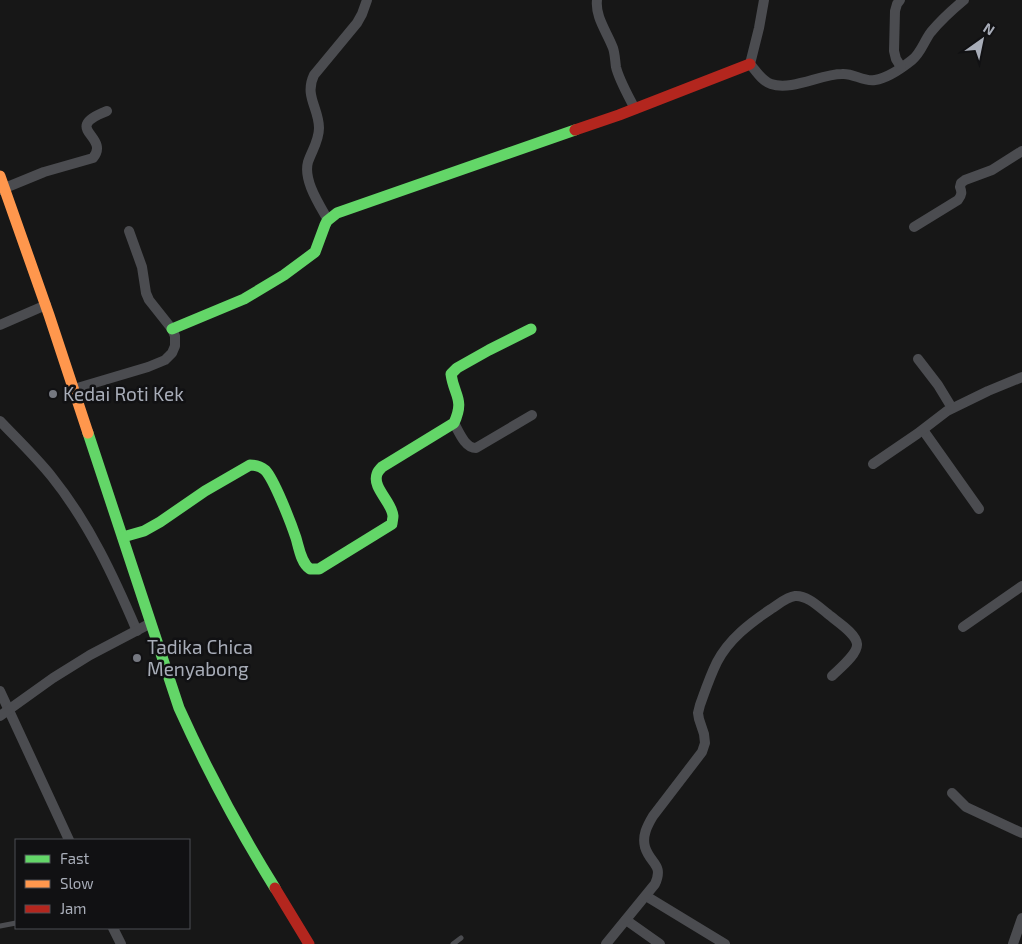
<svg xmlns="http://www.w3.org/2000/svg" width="1022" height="944" font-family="'Exo 2',sans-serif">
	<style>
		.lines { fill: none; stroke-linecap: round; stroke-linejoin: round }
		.lane { stroke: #4b4c50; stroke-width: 5 }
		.street { stroke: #4b4c50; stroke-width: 10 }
		.fast { stroke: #63d668; stroke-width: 11 }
		.slow { stroke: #ff974d; stroke-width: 11 }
		.jam { stroke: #b3261e; stroke-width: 11 }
		.poi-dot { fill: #757880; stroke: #111113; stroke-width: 2 }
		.labels { text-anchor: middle; stroke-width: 5; stroke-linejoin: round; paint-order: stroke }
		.poi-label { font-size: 19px; fill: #a8adb8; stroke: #111113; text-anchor: start }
	</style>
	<rect width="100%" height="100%" fill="#171717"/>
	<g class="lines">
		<!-- lane -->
		<g class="lane">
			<polyline points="0,926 16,923"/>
			<polyline points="453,944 461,938"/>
		</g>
		<!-- street -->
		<g class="street">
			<path d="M597,0c-2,17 10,32 16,48 2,6 2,12 3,19 3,13 13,30 19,42"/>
			<path d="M764,0l-5,28 -9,36c6,7 12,17 21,20 21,7 50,-10 71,-10 12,-1 21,8 33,6 13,-2 27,-12 37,-20 9,-7 12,-19 19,-28 10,-12 21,-22 33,-32"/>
			<polyline points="900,0 897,4 895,11 894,51 896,59 901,67"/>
			<path d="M0,190l44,-18 49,-14c18,-22 -33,-29 14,-47"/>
			<path d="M328,220c-9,-16 -25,-40 -20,-58 4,-12 11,-21 11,-34 0,-20 -15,-32 -5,-53l43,-52 5,-9 5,-14"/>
			<path d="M914,227l44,-27c4,-5 4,-8 2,-13l1,-4 4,-3 27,-10 30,-19"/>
			<polyline points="0,325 46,305"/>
			<polyline points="918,359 938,385 952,408"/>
			<polyline points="74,389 148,367 165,360 172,353 175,346 175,336 172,329 149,300 146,293 142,267 129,231"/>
			<path d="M0,421c17,18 36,36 52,56 37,46 62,100 85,154"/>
			<path d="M454,423c5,9 11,25 22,25l56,-33"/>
			<polyline points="923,430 979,509"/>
			<polyline points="873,464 917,434 947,411 988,391 1022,377"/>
			<polyline points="963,627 1022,586"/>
			<polyline points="0,691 69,840"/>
			<polyline points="0,716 53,678 90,655 151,623"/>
			<polyline points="952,793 966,807 1022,833"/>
			<polyline points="646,896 725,944"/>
			<polyline points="626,920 660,944"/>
			<polyline points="113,928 121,944"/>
			<path d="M606,944l49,-60c9,-20 -5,-20 -10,-37 -3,-11 2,-21 8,-31l49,-64 3,-9 -1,-9 -5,-15 -1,-6 2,-8c5,-14 10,-29 17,-43 12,-23 33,-39 54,-53 7,-4 15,-12 24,-13 12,-1 24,11 33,18 8,7 28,19 29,30 1,10 -18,25 -25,32"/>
			<polyline points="1013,944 1022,918"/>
		</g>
		<!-- fast -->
		<g class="fast">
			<polyline points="172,329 244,299 284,275 315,252 325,225 327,221 337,213 575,130"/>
			<path d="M88,433l91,275c28,62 60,122 96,180"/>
			<path d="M123,537l21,-6 16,-9 45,-31 45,-26c6,0 10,1 15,5 9,9 26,53 31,68 3,10 5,25 14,31h9l73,-45c0,-2 1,-6 1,-8 -1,-14 -21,-28 -16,-42 1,-3 3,-5 5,-7l72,-44c11,-24 0,-27 -3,-49l6,-6 32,-18 42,-21"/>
		</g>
		<!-- slow -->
		<polyline class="slow" points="0,176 49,315 88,433"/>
		<!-- jam -->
		<g class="jam">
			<polyline points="575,130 619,115 750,64"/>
			<polyline points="275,888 309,944"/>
		</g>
	</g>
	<!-- markers -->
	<g class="poi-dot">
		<circle cx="53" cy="394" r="5"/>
		<circle cx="137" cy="658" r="5"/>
	</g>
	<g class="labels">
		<!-- poi labels -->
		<g class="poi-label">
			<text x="63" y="401">Kedai Roti Kek</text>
			<text x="147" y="654">Tadika Chica<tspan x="147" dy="22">Menyabong</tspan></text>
		</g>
	</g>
	<!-- legend -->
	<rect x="15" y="839" width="175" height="90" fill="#111113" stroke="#4d4f55"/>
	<rect x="25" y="855" width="25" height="8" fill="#63d668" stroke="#4d4f55"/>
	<text x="60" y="864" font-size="15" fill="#a8adb8">Fast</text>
	<rect x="25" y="880" width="25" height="8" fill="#ff974d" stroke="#4d4f55"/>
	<text x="60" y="889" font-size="15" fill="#a8adb8">Slow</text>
	<rect x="25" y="905" width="25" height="8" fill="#b3261e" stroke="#4d4f55"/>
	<text x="60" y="914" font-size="15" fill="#a8adb8">Jam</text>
	<!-- north arrow -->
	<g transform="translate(982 40) rotate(33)" stroke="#111113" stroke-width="4" paint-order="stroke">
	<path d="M0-4L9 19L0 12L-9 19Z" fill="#a8adb8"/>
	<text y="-8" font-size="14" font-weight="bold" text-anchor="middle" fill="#a8adb8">N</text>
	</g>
</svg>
